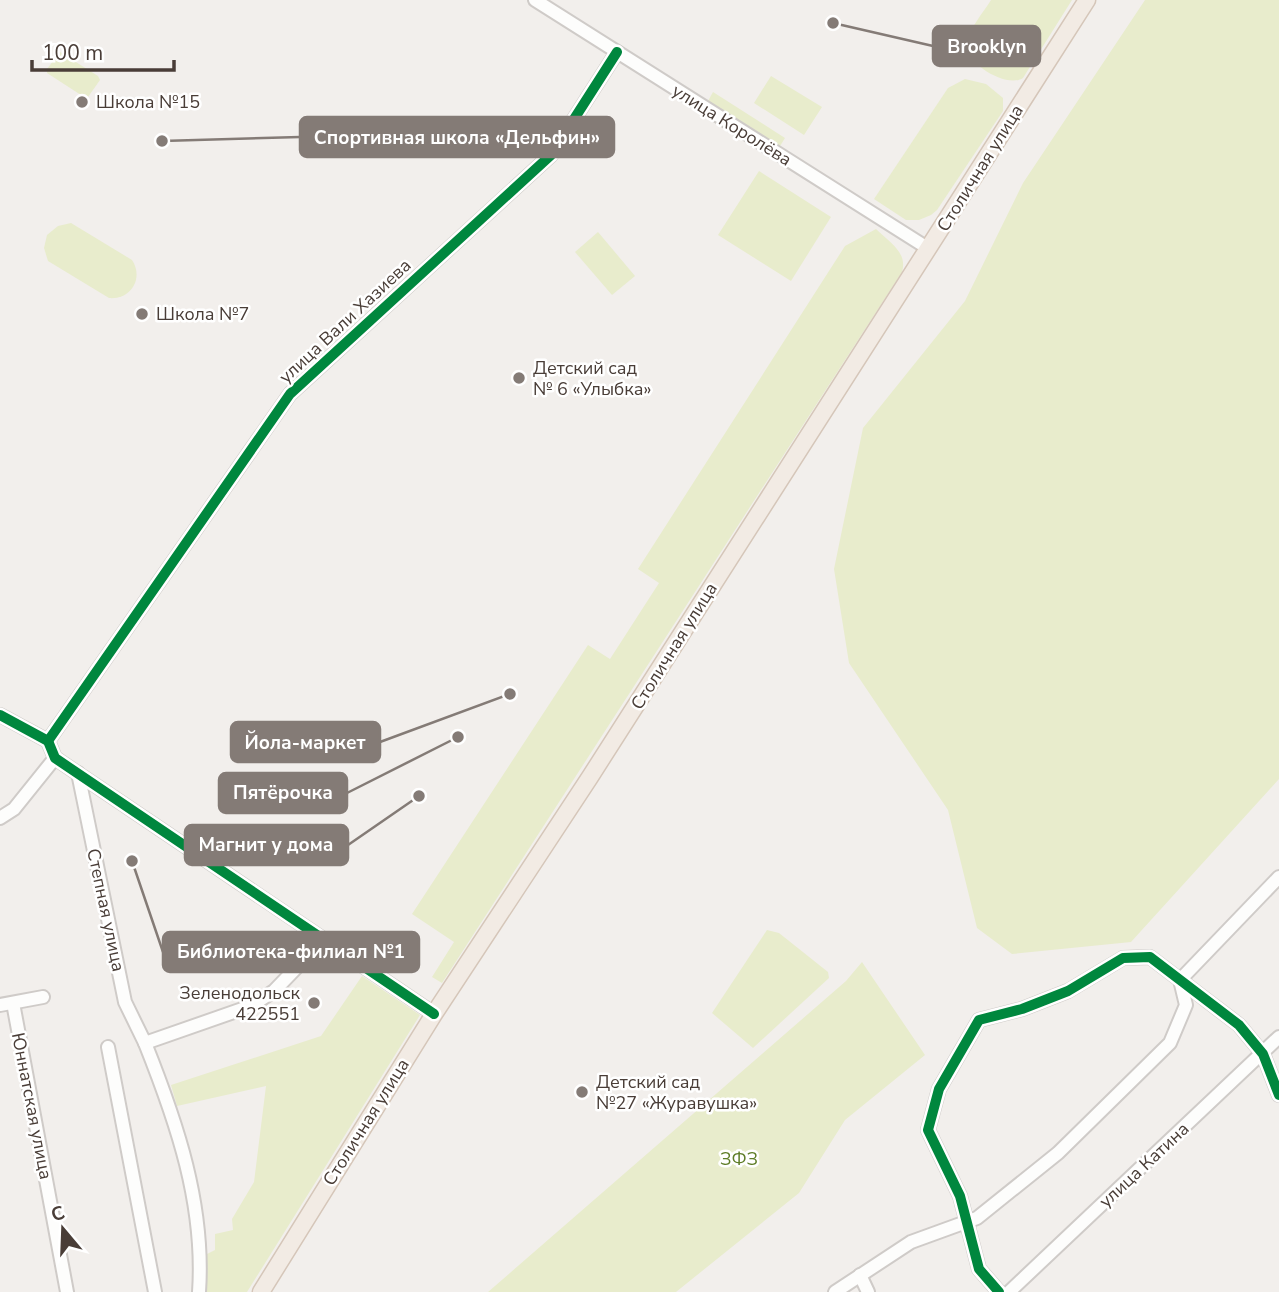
<svg xmlns="http://www.w3.org/2000/svg" width="1279" height="1292" font-family="'Nunito Sans',sans-serif">
	<style>
		.green { fill: #e8eccc }
		.lines { fill: none; stroke-linecap: round; stroke-linejoin: round }
		.minor-casing { stroke: #cfcbc8; stroke-width: 16 }
		.major-casing { stroke: #d5c6b9; stroke-width: 19 }
		.minor { stroke: #fdfdfc; stroke-width: 12 }
		.major { stroke: #f2ebe4; stroke-width: 16 }
		.cycleway-casing { stroke: #fff; stroke-width: 15 }
		.cycleway { stroke: #00873e; stroke-width: 10 }
		.poi-dot { fill: #847b76; stroke: #fff; stroke-width: 2.5 }
		.labels { text-anchor: middle; stroke-width: 5; stroke-linejoin: round; paint-order: stroke }
		.poi-label { font-size: 18px; fill: #493d37; stroke: #fff; text-anchor: start }
		.street-label { font-size: 18px; fill: #493d37; stroke: #fff }
		.park-label { font-size: 18px; fill: #5e7d27; stroke: #fff }
		.leader { fill: none; stroke: #847b76; stroke-width: 2.5 }
		.callout-dot { fill: #847b76; stroke: #fff; stroke-width: 2.5 }
		.callout { fill: #847b76; stroke: #847b76; stroke-width: 2.5 }
		.callout-label { font-size: 19px; text-anchor: middle; font-weight: bold; fill: #fff }
	</style>
	<rect width="100%" height="100%" fill="#f2efec"/>
	<!-- green -->
	<g class="green">
		<path d="M991,0h81l-49,78c-16,11 -59,-15 -56,-35 3,-16 16,-30 24,-43z"/>
		<polygon points="1145,0 1279,0 1279,779 1131,942 1012,954 977,928 948,810 849,663 834,569 863,428 965,301 1023,183"/>
		<polygon points="60,52 98,76 100,80 88,97 84,97 47,73 47,69"/>
		<polygon points="771,76 822,107 804,135 754,103"/>
		<polygon points="965,79 986,84 1003,98 1003,111 937,210 931,215 919,220 906,220 874,199 948,88"/>
		<polygon points="713,92 785,138 780,146 708,101"/>
		<polygon points="759,171 831,217 791,281 718,235"/>
		<path d="M71,223l61,37c12,18 -1,40 -23,38l-61,-37 -4,-13 3,-13 11,-9z"/>
		<path d="M876,229c13,13 32,23 26,43l-460,711 -10,-6 22,-35 -42,-28 176,-269 22,14 49,-76 -21,-14 207,-323z"/>
		<polygon points="598,232 635,276 612,295 575,252"/>
		<polygon points="767,930 779,933 828,972 829,978 753,1048 712,1013"/>
		<polygon points="862,962 925,1055 845,1120 799,1193 676,1292 488,1292 846,981"/>
		<polygon points="362,976 420,1015 247,1292 205,1292 207,1254 215,1250 215,1234 233,1230 232,1219 254,1182 266,1086 177,1106 171,1085 321,1036"/>
	</g>
	<g class="lines">
		<defs>
			<g id="minor">
				<polyline points="535,0 929,249"/>
				<polyline points="0,715 48,741 55,758 434,1014"/>
				<polyline points="48,741 290,394 551,155 617,52"/>
				<polyline points="78,773 125,1002 145,1043"/>
				<polyline points="0,818 14,809 55,758"/>
				<polyline points="1180,980 1279,877"/>
				<polyline points="13,1003 67,1292"/>
				<polyline points="0,1005 43,997"/>
				<polyline points="108,1047 155,1292"/>
				<polyline points="860,1275 868,1292"/>
				<path d="M199,1292c6,-87 -22,-169 -54,-249l106,-37 23,-15 50,-52"/>
				<polyline points="835,1292 911,1242 977,1218 1058,1153 1170,1043 1186,1005 1180,980"/>
				<polyline points="999,1292 979,1269 960,1196 928,1130 939,1089 979,1020 1022,1009 1068,991 1123,958 1150,957 1239,1025 1263,1054 1279,1095"/>
				<polyline points="1009,1292 1279,1037"/>
			</g>
			<polyline id="major" points="261,1292 434,1014 590,777 1087,0"/>
		</defs>
		<!-- minor casing -->
		<use href="#minor" class="minor-casing"/>
		<!-- major casing -->
		<use href="#major" class="major-casing"/>
		<!-- minor -->
		<use href="#minor" class="minor"/>
		<!-- major -->
		<use href="#major" class="major"/>
		<defs>
			<g id="cycleway">
				<polyline points="0,715 48,741 55,758 434,1014"/>
				<polyline points="48,741 290,394 551,155 617,52"/>
				<polyline points="999,1292 979,1269 960,1196 928,1130 939,1089 979,1020 1022,1009 1068,991 1123,958 1150,957 1239,1025 1263,1054 1279,1095"/>
			</g>
		</defs>
		<!-- cycleway casing -->
		<use href="#cycleway" class="cycleway-casing"/>
		<!-- cycleway -->
		<use href="#cycleway" class="cycleway"/>
	</g>
	<!-- markers -->
	<g class="poi-dot">
		<circle cx="82" cy="102" r="7"/>
		<circle cx="142" cy="314" r="7"/>
		<circle cx="519" cy="378" r="7"/>
		<circle cx="314" cy="1003" r="7"/>
		<circle cx="582" cy="1092" r="7"/>
	</g>
	<g class="labels">
		<!-- poi labels -->
		<g class="poi-label">
			<text x="96" y="108">Школа №15</text>
			<text x="156" y="320">Школа №7</text>
			<text x="533" y="374">Детский сад<tspan x="533" dy="21">№ 6 «Улыбка»</tspan></text>
			<text x="300" y="999" text-anchor="end">Зеленодольск<tspan x="300" dy="21">422551</tspan></text>
			<text x="596" y="1088">Детский сад<tspan x="596" dy="21">№27 «Журавушка»</tspan></text>
		</g>
		<!-- street labels -->
		<g class="street-label">
			<text transform="translate(732 125) rotate(32)" y="6">улица Королёва</text>
			<text transform="translate(980 168) rotate(-58)" y="6">Столичная улица</text>
			<text transform="translate(345 321) rotate(-43)" y="6">улица Вали Хазиева</text>
			<text transform="translate(674 646) rotate(-58)" y="6">Столичная улица</text>
			<text transform="translate(106 910) rotate(78)" y="6">Степная улица</text>
			<text transform="translate(32 1106) rotate(79)" y="6">Юннатская улица</text>
			<text transform="translate(366 1122) rotate(-58)" y="6">Столичная улица</text>
			<text transform="translate(1144 1165) rotate(-43)" y="6">улица Катина</text>
		</g>
		<!-- park labels -->
		<g class="park-label">
			<text x="739" y="1165">ЗФЗ</text>
		</g>
	</g>
	<!-- callouts -->
	<path class="leader" d="M833 23L933 46M162 141L300 137M510 694L380 742M458 737L347 793M419 796L348 845M132 861L163 952"/>
	<g class="callout-dot">
		<circle cx="833" cy="23" r="7"/>
		<circle cx="162" cy="141" r="7"/>
		<circle cx="510" cy="694" r="7"/>
		<circle cx="458" cy="737" r="7"/>
		<circle cx="419" cy="796" r="7"/>
		<circle cx="132" cy="861" r="7"/>
	</g>
	<g class="callout">
		<rect x="933" y="26" width="107" height="40" rx="7"/>
		<rect x="300" y="117" width="314" height="40" rx="7"/>
		<rect x="231" y="722" width="149" height="40" rx="7"/>
		<rect x="219" y="773" width="128" height="40" rx="7"/>
		<rect x="185" y="825" width="163" height="40" rx="7"/>
		<rect x="163" y="932" width="256" height="40" rx="7"/>
	</g>
	<g class="callout-label">
		<text x="987" y="53">Brooklyn</text>
		<text x="457" y="144">Спортивная школа «Дельфин»</text>
		<text x="305" y="749">Йола-маркет</text>
		<text x="283" y="799">Пятёрочка</text>
		<text x="266" y="851">Магнит у дома</text>
		<text x="291" y="958">Библиотека-филиал №1</text>
	</g>
	<!-- north arrow -->
	<g transform="translate(63 1229) rotate(341)" stroke="#ffffff" stroke-width="5" paint-order="stroke">
	<path d="M0-5L12 26L0 18L-12 26Z" fill="#493d37"/>
	<text y="-10" font-size="19" font-weight="bold" text-anchor="middle" fill="#493d37">С</text>
	</g>
	<!-- scale -->
	<path d="M32 60v10h142v-10" fill="none" stroke="#493d37" stroke-width="3.5"/>
	<text x="42" y="60" font-size="21" fill="#493d37" stroke="#ffffff" stroke-width="5" paint-order="stroke">100 m</text>
</svg>
